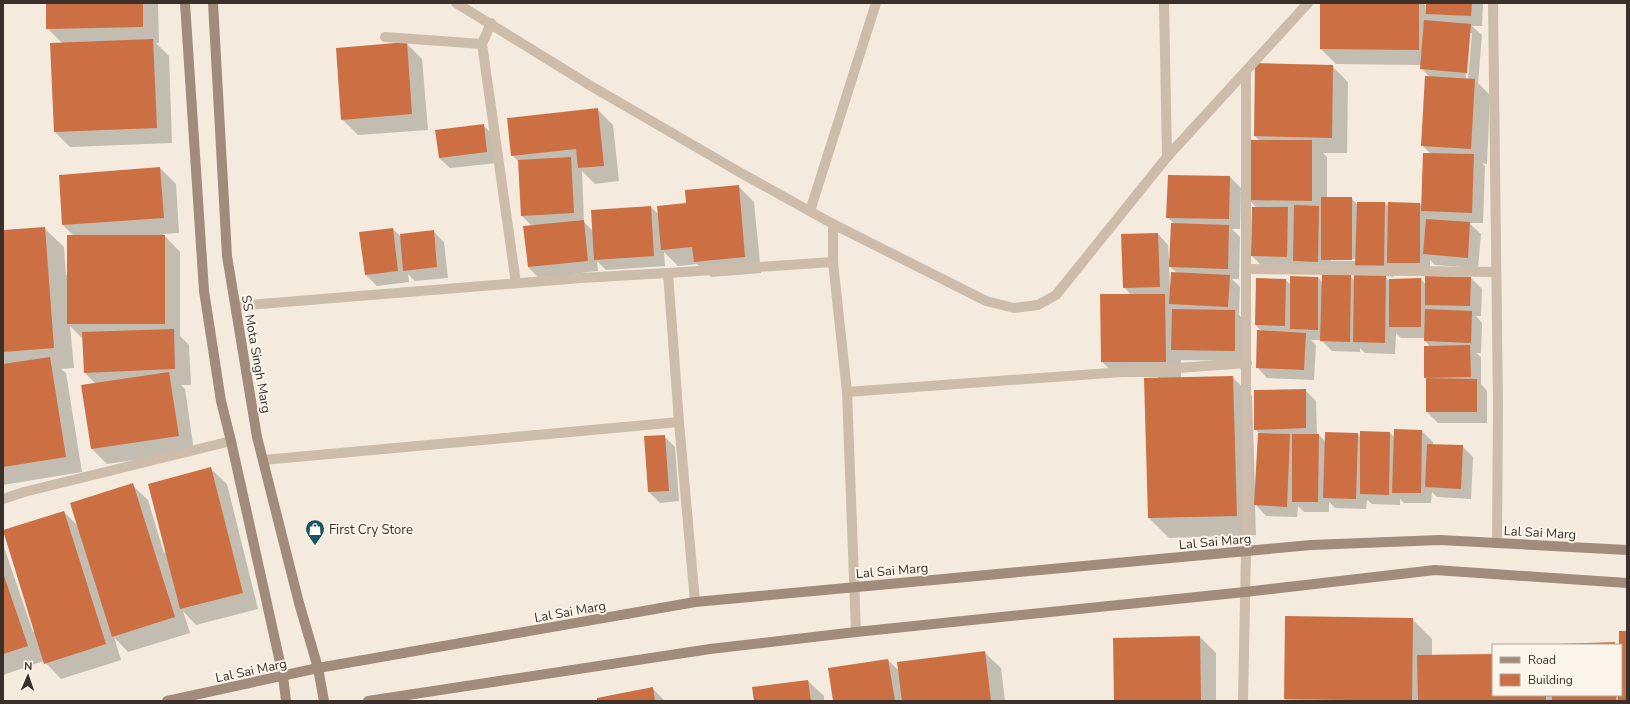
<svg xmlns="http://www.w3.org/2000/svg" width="1630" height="704" font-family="'Nunito Sans',sans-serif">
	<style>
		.shadow { fill: #0003; fill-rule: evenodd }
		.building { fill: #cc7044 }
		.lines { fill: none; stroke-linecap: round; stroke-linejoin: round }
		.street { stroke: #cdbca9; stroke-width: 10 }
		.secondary { stroke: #a18b7a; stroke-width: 10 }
		.labels { text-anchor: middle; stroke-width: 4; stroke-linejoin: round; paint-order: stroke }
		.street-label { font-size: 13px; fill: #3a3029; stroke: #fbf5eb }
		.poi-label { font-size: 13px; fill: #3a3029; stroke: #fbf5eb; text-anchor: start }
	</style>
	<rect width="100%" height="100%" fill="#f4ebde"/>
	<!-- shadow -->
	<g class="shadow">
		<polygon points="47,3 158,3 159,43 156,43 169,56 172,143 70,147 55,132 63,44 47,28"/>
		<path d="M1321,3h102l4,4v-4h56l-1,23h-10l10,9 -4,48 12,12 -3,69 -5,-1 3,3 -2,57h-14l12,11 -3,34 -43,-3 -5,-5v14l-36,-5v8l-9,-1 3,4 33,-1 5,6 45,-7 11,11 -1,27h-5l6,7 -1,30h-5l5,4v27l6,7v32h-49l-11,-11v-33l-2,-2 6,-30 -6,-6v-3h-24l-5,-5 -1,21 -30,-1 -5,-5v4l-28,-1 -11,-11h-10l5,5 -2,35 -47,-2 -10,-11 5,-35 -6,-7 30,-45 5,5 27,-8 4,5 28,-6 5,5 6,-10 -56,1 -7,-7v2h-35l-11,-11 5,-48 -8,-8 11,-59 -5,-5 1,-72 76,2 16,16 -1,71h-24l4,4v41h24l6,6 28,-1 4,4v-4l33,1 9,-50 -9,-9 8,-68 -9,-9v-3l-85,-1 -15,-15zM1470,33h2l-4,45h-2zM1331,259h26v2h-26z"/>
		<polygon points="406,43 422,59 428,130 358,135 342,119"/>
		<polygon points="597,109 613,125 619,181 595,184 582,171 584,222 593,231 651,207 659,215 738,186 754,202 761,273 711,277 697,264 678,266 664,252 665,266 606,270 597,261 598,271 539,278 528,267 532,226 522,216 519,162 512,155"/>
		<polygon points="483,125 494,136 497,163 450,168 439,158"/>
		<polygon points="160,168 176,184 179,233 163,234 180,252 180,336 189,345 191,385 181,385 185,389 194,451 107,464 92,449 96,384 85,373 83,339 70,326 74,368 61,369 66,373 82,472 3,485 3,231 44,228 64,247 66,275 68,275 74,236 63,225 60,176"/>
		<path d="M1230,177l11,11 -1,41h-8l8,8 -1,42h-7l8,8 -1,28 7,7 -1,39 -64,-1v18l51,-1 20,19 3,91h1l3,-54 -4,-4 50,-39 11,11 1,34h2l7,7 32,-8 3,3 29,-4 4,4 28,-6 11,11v3l29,1 11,11 -2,42 -34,-2 -5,-5 -1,11h-27l-4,-4v6l-28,-1 -5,-4 -1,9 -31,-1 -6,-6v10h-25l-6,-6 -1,11 -31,-1 -11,-12 1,31 -87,3 -20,-20 -4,-139h13v-2h-40l-16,-15 29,-67 -7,-8 34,-53 10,11 1,15h2l4,-36 -8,-7zM1169,266l8,7 -6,15h-1z"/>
		<polygon points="393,229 401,237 433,231 444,242 448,278 415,281 408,274 409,282 377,286 366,275 360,233"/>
		<polygon points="664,436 675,447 679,501 660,503 649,492 645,437"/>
		<polygon points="211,469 227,484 258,609 196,625 183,611 190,633 128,652 114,637 121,660 61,679 44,661 3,675 3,544 33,632 35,631 3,531 64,512 79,527 132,485 148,500 164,553 166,552"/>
		<polygon points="1412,619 1432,639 1432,656 1493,655 1493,695 1621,695 1621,645 1620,645 1627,632 1627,701 1287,701 1285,699"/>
		<polygon points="1200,637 1216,653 1216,701 1115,701"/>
		<polygon points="985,653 1001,668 1005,701 834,701 888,660 900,672"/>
		<polygon points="808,681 824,696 824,701 755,701"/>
		<polygon points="652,688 665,701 598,701"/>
	</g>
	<!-- building -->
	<g class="building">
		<polygon points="46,3 143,3 143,27 46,29"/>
		<polygon points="1320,3 1419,3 1419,50 1320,49"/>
		<polygon points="1426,3 1472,3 1471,16 1426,14"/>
		<polygon points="1424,20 1471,24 1467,73 1420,69"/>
		<polygon points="153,39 157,128 54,132 50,43"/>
		<polygon points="407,42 412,114 341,120 336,48"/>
		<polygon points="1255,63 1333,65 1332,138 1254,136"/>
		<polygon points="1425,76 1475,79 1471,149 1421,146"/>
		<polygon points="598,108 604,166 578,168 576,149 511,156 507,118"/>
		<polygon points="484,124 487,152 439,158 435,130"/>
		<polygon points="1248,140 1312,140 1312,201 1248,200"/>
		<polygon points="1423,153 1474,154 1472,213 1421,211"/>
		<polygon points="571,157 574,213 521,216 518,160"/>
		<polygon points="160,167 164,218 62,225 59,175"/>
		<polygon points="1168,175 1230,176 1229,219 1166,218"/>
		<polygon points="739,185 745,257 694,262 692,247 661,250 657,206 686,203 685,190"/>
		<rect x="1321" y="197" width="31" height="63"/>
		<polygon points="1357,202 1385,202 1384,266 1355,266"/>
		<polygon points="1388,202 1420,203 1420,263 1387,263"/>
		<polygon points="1294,205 1319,206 1318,262 1293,261"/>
		<polygon points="651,206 654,256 594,260 591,210"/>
		<polygon points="1252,207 1288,207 1287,257 1251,256"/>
		<polygon points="1426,219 1470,222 1468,258 1423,254"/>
		<polygon points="584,220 588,261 528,267 523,226"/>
		<polygon points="1171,223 1229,225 1228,269 1169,267"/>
		<polygon points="45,227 54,348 3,352 3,230"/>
		<polygon points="393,228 398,271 365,275 359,232"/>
		<polygon points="434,230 437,267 403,271 400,234"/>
		<polygon points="1158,233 1160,287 1123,288 1121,234"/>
		<rect x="67" y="235" width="98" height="89"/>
		<polygon points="1171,272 1230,275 1228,307 1169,304"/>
		<polygon points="1322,274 1351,275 1350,342 1320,341"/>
		<polygon points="1354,275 1386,276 1385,343 1353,342"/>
		<polygon points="1290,276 1318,277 1318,330 1290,329"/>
		<polygon points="1425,276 1471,277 1470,306 1425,305"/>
		<polygon points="1256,278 1286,279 1285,326 1255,325"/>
		<polygon points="1421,278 1421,327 1389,327 1389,279"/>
		<polygon points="1100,294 1165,294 1166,362 1101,362"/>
		<polygon points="1172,309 1235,310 1235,351 1171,350"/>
		<polygon points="1425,309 1472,311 1471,343 1424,341"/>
		<polygon points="174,329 175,369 84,373 82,332"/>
		<polygon points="1257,330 1306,333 1304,370 1256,368"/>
		<polygon points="1470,345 1471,377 1424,378 1424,346"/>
		<polygon points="50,357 66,457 3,467 3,364"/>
		<polygon points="169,372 179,436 91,449 81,385"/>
		<polygon points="1233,376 1237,516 1148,518 1144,378"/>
		<polygon points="1426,378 1477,379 1477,412 1426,412"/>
		<polygon points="1306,389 1306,428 1254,430 1254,390"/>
		<polygon points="1394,429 1422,430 1421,493 1392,493"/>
		<polygon points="1360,431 1390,432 1389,495 1360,494"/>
		<polygon points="1325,432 1358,433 1356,499 1323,498"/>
		<polygon points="1258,433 1290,434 1287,507 1254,505"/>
		<polygon points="1292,434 1319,434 1318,502 1292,502"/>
		<polygon points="665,435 669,491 648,492 644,436"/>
		<polygon points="1427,444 1463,445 1461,489 1425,487"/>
		<polygon points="211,467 243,593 180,609 148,484"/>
		<polygon points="133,483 175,617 112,637 70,503"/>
		<polygon points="64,511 106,644 44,664 3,530"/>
		<polygon points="3,573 28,646 3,654"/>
		<polygon points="1285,616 1413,618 1412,701 1284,699"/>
		<polygon points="1619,631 1627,631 1627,701 1618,701 1618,695 1621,695 1621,645 1619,645"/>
		<polygon points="1200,636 1201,701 1114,701 1113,638"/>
		<polygon points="1615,642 1615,645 1558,645 1558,644"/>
		<polygon points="985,651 991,701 902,701 897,662"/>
		<polygon points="1493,654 1493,695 1546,695 1546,701 1418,701 1417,655"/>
		<polygon points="888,659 895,701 833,701 828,668"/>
		<polygon points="808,680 811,701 754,701 752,687"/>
		<polygon points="653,687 655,701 597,701 597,698"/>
		<rect x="1552" y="695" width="64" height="6"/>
	</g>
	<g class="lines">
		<!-- street -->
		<g class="street">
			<polyline points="456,3 591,86 741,173 833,224 986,301 1014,308 1038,305 1056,295 1167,157 1308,3"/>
			<polyline points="1164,3 1167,157"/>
			<polyline points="1493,3 1498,405 1497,543"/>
			<polyline points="385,37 482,44 516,283"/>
			<polyline points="482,44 491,23"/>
			<polyline points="810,211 876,3"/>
			<polyline points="833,224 833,262 847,392 856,632"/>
			<polyline points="1247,269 1496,272"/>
			<polyline points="668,273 679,422 695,602"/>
			<polyline points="236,306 581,278 668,273 833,262"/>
			<polyline points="847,392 1247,363"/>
			<polyline points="263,460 679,422"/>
			<polyline points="3,499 24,492 231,441"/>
			<polyline points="1243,701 1246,551 1246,71"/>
		</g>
		<!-- secondary -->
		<g class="secondary">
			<polyline points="185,3 204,291 221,401 231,441 283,676 286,701"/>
			<polyline points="213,3 227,256 257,437 299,603 318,668 324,701"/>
			<polyline points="167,701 318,668 695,602 1311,545 1440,540 1627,550"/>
			<polyline points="368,701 710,649 856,632 1245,592 1435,570 1627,583"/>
		</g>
	</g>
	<!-- icons -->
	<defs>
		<symbol id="shop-pin" viewBox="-11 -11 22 30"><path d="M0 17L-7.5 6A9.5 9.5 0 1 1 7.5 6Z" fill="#1c545e" stroke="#fbf5eb"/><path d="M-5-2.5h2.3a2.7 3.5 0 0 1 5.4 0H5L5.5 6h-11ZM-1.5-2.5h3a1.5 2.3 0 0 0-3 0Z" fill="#fff"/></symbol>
	</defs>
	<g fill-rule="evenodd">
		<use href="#shop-pin" x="304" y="518" width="22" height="30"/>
	</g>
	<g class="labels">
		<!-- street labels -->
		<g class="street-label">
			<text transform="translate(257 354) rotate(80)" y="5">SS Mota Singh Marg</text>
			<text transform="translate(1540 532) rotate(3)" y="5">Lal Sai Marg</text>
			<text transform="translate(1215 541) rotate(-5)" y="5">Lal Sai Marg</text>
			<text transform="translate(892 570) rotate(-5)" y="5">Lal Sai Marg</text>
			<text transform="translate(570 611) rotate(-10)" y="5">Lal Sai Marg</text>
			<text transform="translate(251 670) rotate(-12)" y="5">Lal Sai Marg</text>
		</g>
		<!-- poi labels -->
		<g class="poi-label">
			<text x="329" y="534">First Cry Store</text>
		</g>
	</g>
	<!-- border -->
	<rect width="1630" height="704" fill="none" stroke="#3a3029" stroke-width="8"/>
	<!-- legend -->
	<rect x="1492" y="644" width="130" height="52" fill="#fbf5eb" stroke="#aea69d"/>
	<rect x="1500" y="657" width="20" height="6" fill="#a18b7a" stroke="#aea69d"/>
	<text x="1528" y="664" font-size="12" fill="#3a3029">Road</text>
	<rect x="1500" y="674" width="20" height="12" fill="#cc7044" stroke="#aea69d"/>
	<text x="1528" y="684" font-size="12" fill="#3a3029">Building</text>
	<!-- north arrow -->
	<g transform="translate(28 676) rotate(2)" stroke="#fbf5eb" stroke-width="3" paint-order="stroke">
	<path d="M0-3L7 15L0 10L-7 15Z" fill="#3a3029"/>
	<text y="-6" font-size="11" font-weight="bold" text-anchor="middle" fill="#3a3029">N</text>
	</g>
</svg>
